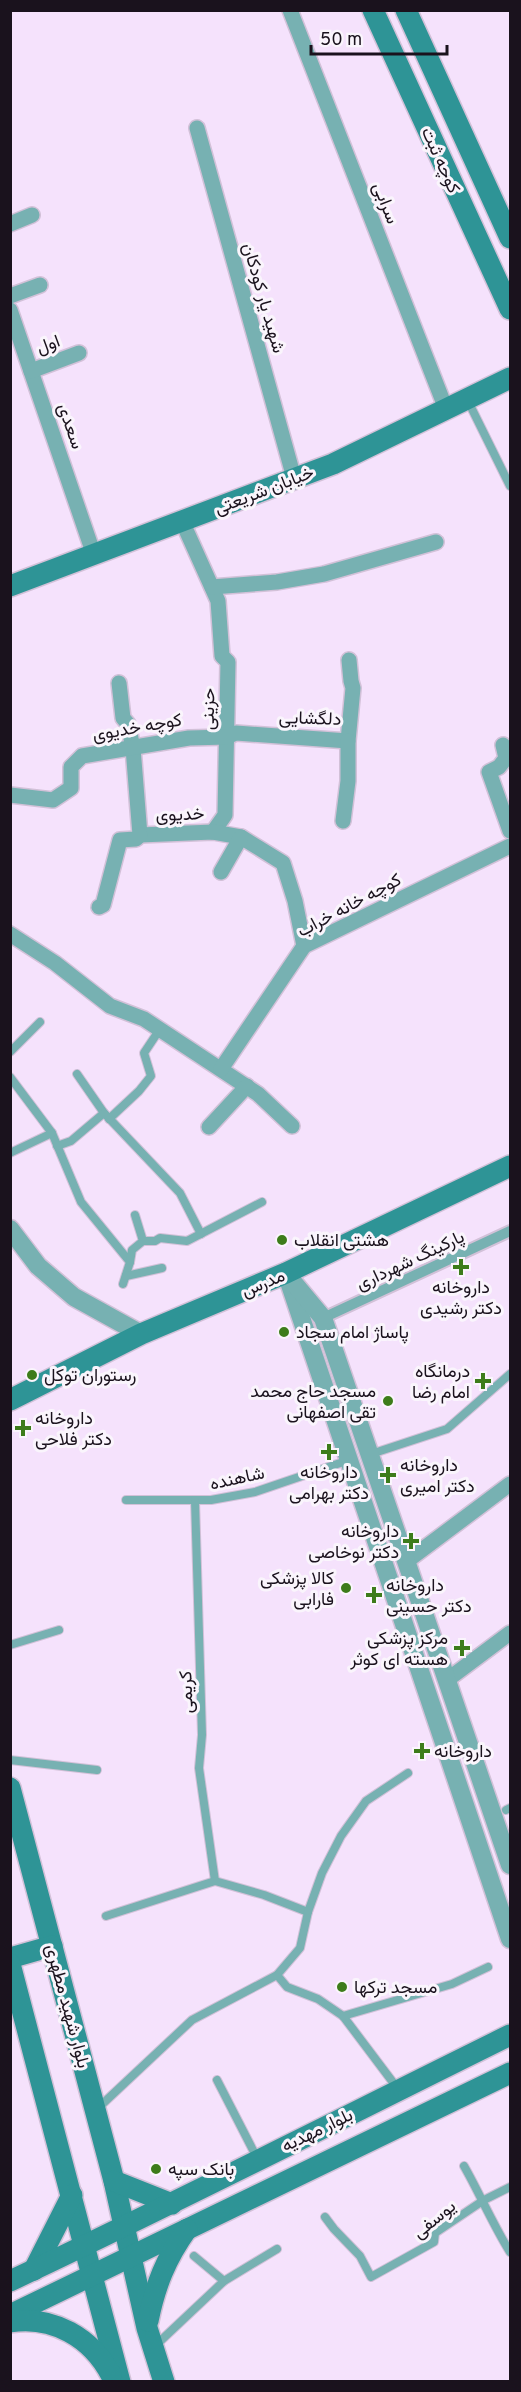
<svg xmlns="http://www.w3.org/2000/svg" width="521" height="2392" font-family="Overpass,Vazirmatn,sans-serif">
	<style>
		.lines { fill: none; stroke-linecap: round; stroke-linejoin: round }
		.service-casing { stroke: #d2c1d8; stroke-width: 10 }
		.pedestrian-casing { stroke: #d2c1d8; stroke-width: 14 }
		.minor-casing { stroke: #d2c1d8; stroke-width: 18 }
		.tertiary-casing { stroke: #d2c1d8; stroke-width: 21 }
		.secondary-casing { stroke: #d2c1d8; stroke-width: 24 }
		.service { stroke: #77b1b2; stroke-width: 8 }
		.pedestrian { stroke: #77b1b2; stroke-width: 10 }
		.minor { stroke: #77b1b2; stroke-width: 15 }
		.tertiary { stroke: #77b1b2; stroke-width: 18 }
		.secondary { stroke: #2e9496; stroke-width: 21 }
		.poi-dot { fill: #3d7c1a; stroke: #faf5fc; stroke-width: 2 }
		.labels { text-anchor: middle; stroke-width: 6; stroke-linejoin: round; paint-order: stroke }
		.street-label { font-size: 18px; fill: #1a121d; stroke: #faf5fc }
		.poi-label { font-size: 18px; fill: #1a121d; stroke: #faf5fc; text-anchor: start }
	</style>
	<rect width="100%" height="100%" fill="#f5e2fc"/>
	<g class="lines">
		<defs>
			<g id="service">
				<polyline points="468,401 510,486"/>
				<polyline points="10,1052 40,1022"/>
				<polyline points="77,1074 104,1113 180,1193 201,1234"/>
				<polyline points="10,1077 52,1133 81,1202 130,1262 123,1284"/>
				<polyline points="109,1119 139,1091 151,1076 144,1053 160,1029"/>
				<polyline points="57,1146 71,1141 104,1113"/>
				<polyline points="10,1153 52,1133"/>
				<polyline points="143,1241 155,1241 160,1238 187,1241 262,1202"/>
				<polyline points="130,1262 132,1250 143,1241 135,1215"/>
				<polyline points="126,1276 162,1268"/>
				<polyline points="371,1454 447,1429 510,1374"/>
				<polyline points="126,1500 211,1500 255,1492 349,1460"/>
				<polyline points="195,1500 202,1735 199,1768 215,1881"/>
				<polyline points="10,1645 59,1630"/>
				<polyline points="10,1760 97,1770"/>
				<polyline points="506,1810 510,1808"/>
				<polyline points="106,1916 215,1881 264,1895 308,1912"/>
				<polyline points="277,1975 287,1987 318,1999 343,2016 398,2089"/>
				<polyline points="343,2016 452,1984 488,1967"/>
				<polyline points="217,2080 257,2158"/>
				<polyline points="97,2109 192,2020 277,1975 300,1948 308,1912 322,1873 341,1836 366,1801 408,1773"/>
				<path d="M464,2166c16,28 29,59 46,86"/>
				<polyline points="325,2217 334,2229 360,2256 371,2277 434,2242 435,2233 484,2200 510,2187"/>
				<polyline points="194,2256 224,2281"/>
				<polyline points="155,2346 224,2281 277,2249"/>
			</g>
			<polyline id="pedestrian" points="323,1318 510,1231"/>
			<g id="minor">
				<polyline points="290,10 446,409"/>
				<polyline points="197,128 294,478"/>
				<polyline points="10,224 32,215"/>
				<polyline points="10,296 40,285"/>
				<polyline points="10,310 94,555"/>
				<polyline points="31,371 79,353"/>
				<polyline points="182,521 218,601 222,656 228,662 225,815 213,832"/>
				<polyline points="212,587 277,582 324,574 436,542"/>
				<polyline points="119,683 123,718 128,724 133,748 140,835 213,832 241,837 283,863 295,901 304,946"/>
				<polyline points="503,745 506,758 499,767 489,772 510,831"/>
				<polyline points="10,795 53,800 71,788 71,767 82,756 189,738 227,737 236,733 348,741 353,688 351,681 349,660"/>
				<polyline points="343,821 348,781 348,741"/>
				<polyline points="221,872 241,837"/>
				<polyline points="99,907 103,905 120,840 136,839 140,835"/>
				<polyline points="10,934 55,963 110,1006 144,1019 258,1094 292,1126"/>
				<polyline points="221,1069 304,946 510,846"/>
				<polyline points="209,1127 247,1086"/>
				<polyline points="407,1561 510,1484"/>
				<polyline points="447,1680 510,1633"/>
			</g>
			<g id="tertiary">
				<polyline points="10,1229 38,1266 74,1297 141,1334"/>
				<polyline points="286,1273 510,1939"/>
				<polyline points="293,1282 323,1318 510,1865"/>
			</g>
			<g id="secondary">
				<polyline points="373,10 510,309"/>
				<polyline points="406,10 510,238"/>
				<polyline points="10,586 333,464 510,378"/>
				<polyline points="10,1400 141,1334 286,1273 510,1166"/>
				<polyline points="10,1788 114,2181 147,2328 164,2382"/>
				<polyline points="10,1958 52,1946"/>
				<polyline points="10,1964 120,2382"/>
				<polyline points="114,2181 172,2204"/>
				<polyline points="34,2270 72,2195"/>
				<path d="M10,2281c168,-79 334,-164 500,-246"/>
				<polyline points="10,2315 510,2073"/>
				<path d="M148,2321c7,-35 18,-63 39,-92"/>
				<path d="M10,2322c43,-7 82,16 101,53"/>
			</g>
		</defs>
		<!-- service casing -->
		<use href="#service" class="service-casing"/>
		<!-- pedestrian casing -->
		<use href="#pedestrian" class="pedestrian-casing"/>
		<!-- minor casing -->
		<use href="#minor" class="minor-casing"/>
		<!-- tertiary casing -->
		<use href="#tertiary" class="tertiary-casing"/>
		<!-- secondary casing -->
		<use href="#secondary" class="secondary-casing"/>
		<!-- service -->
		<use href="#service" class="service"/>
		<!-- pedestrian -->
		<use href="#pedestrian" class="pedestrian"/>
		<!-- minor -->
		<use href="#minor" class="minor"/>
		<!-- tertiary -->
		<use href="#tertiary" class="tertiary"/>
		<!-- secondary -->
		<use href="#secondary" class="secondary"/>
	</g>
	<!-- markers -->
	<g class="poi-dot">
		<circle cx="282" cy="1240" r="6"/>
		<path d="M458 1258h6v6h6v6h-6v6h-6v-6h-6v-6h6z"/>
		<circle cx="284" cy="1332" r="6"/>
		<circle cx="32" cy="1375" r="6"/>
		<path d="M480 1372h6v6h6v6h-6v6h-6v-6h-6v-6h6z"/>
		<circle cx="388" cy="1401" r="6"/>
		<path d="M20 1419h6v6h6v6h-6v6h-6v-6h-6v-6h6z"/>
		<path d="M326 1443h6v6h6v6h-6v6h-6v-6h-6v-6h6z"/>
		<path d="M385 1466h6v6h6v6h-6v6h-6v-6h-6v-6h6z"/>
		<path d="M408 1532h6v6h6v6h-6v6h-6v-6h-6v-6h6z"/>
		<circle cx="346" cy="1588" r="6"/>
		<path d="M371 1586h6v6h6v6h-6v6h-6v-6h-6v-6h6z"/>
		<path d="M459 1639h6v6h6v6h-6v6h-6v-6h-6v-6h6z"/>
		<path d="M419 1742h6v6h6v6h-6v6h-6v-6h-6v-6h6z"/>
		<circle cx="342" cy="1987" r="6"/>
		<circle cx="156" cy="2169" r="6"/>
	</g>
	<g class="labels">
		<!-- street labels -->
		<g class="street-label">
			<text transform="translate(441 160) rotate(66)" y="6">کوچه ثبت</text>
			<text transform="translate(386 203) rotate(69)" y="6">سرابی</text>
			<text transform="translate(264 298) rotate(74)" y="6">شهید یار کودکان</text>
			<text transform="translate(48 344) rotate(-20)" y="6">اول</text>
			<text transform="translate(71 426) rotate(71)" y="6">سعدی</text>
			<text transform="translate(264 490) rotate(-21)" y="6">خیابان شریعتی</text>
			<text transform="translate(208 709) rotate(-89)" y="6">حزینی</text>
			<text transform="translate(310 718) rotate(2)" y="6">دلگشایی</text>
			<text transform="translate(137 727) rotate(-10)" y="6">کوچه خدیوی</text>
			<text transform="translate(180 814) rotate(-2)" y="6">خدیوی</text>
			<text transform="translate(349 905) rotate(-28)" y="6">کوچه خانه خراب</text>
			<text transform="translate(410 1260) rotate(-25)" y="6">پارکینگ شهرداری</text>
			<text transform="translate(263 1283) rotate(-23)" y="6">مدرس</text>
			<text transform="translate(237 1478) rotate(-12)" y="6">شاهنده</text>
			<text transform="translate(186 1692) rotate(-92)" y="6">کریمی</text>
			<text transform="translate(68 2006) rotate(75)" y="6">بلوار شهید مطهری</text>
			<text transform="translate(317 2130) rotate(-26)" y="6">بلوار مهدیه</text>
			<text transform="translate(434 2219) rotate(-39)" y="6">یوسفی</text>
		</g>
		<!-- poi labels -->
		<g class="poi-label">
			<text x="294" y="1246">هشتی انقلاب</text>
			<text x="461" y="1293" text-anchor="middle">داروخانه<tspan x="461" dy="21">دکتر رشیدی</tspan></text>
			<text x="296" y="1338">پاساژ امام سجاد</text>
			<text x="470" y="1377" text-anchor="end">درمانگاه<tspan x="470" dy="21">امام رضا</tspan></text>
			<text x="44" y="1381">رستوران توکل</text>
			<text x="376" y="1397" text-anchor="end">مسجد حاج محمد<tspan x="376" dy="21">تقی اصفهانی</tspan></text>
			<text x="35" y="1424">داروخانه<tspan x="35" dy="21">دکتر فلاحی</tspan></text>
			<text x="400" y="1471">داروخانه<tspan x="400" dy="21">دکتر امیری</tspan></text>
			<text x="329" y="1478" text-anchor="middle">داروخانه<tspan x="329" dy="21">دکتر بهرامی</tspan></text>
			<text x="399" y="1537" text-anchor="end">داروخانه<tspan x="399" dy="21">دکتر نوخاصی</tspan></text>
			<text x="334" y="1584" text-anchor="end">کالا پزشکی<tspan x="334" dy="21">فارابی</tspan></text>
			<text x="386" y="1591">داروخانه<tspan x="386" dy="21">دکتر حسینی</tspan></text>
			<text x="448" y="1644" text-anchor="end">مرکز پزشکی<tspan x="448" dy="21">هسته ای کوثر</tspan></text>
			<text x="434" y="1757">داروخانه</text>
			<text x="354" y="1993">مسجد ترکها</text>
			<text x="168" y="2175">بانک سپه</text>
		</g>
	</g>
	<!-- border -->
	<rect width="521" height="2392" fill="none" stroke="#1a121d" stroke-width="24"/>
	<!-- scale -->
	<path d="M311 45v9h136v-9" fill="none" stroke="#1a121d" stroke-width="3"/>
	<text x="320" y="45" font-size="18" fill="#1a121d" stroke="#faf5fc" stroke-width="4.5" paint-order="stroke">50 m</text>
</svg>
